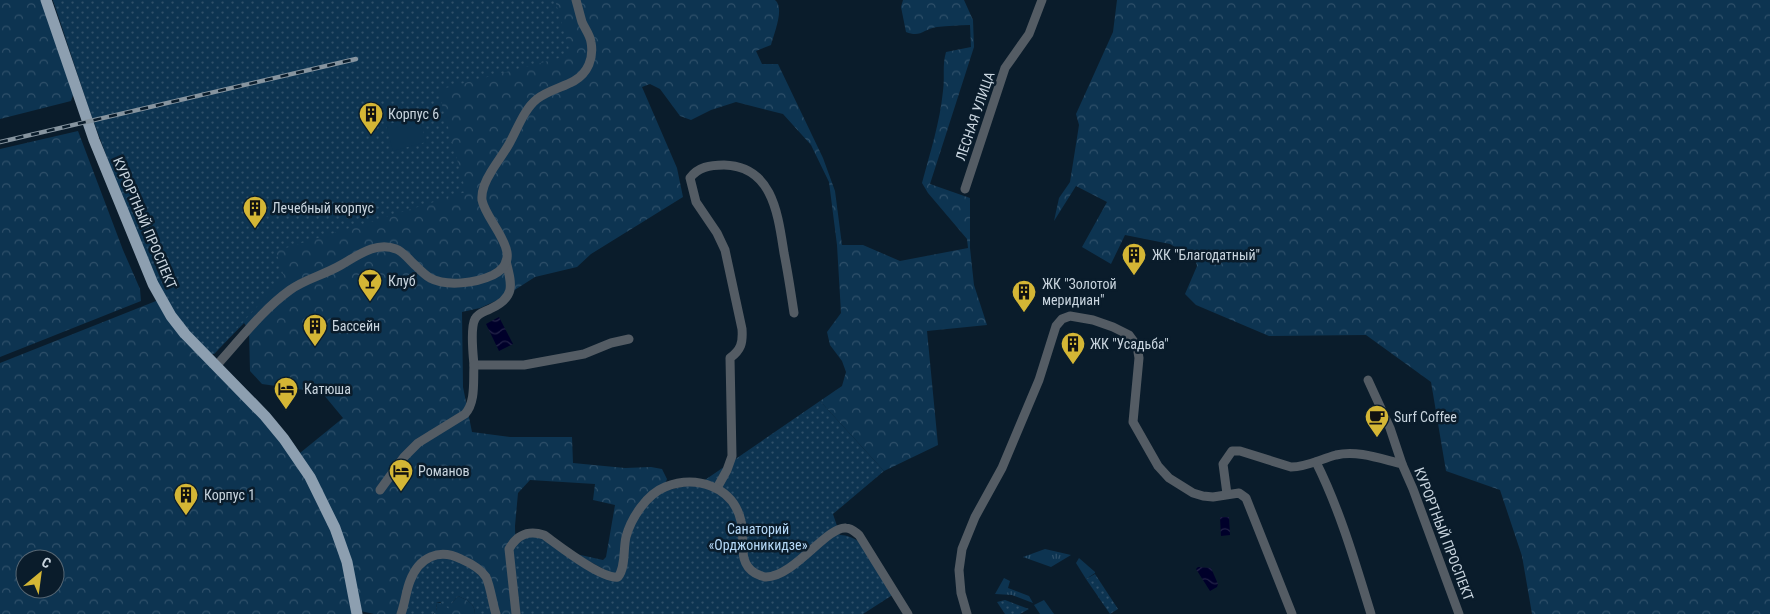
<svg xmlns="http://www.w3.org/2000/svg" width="1770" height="614" font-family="'Roboto Condensed',sans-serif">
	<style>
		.grass { fill: url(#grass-tufts) }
		.forest { fill: url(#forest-crowns); fill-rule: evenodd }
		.park { fill: url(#park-dots) }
		.pitch { fill: #0d3451 }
		.water { fill: url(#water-waves) }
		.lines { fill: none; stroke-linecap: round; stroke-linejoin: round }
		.minor { stroke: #545c64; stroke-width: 9 }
		.major { stroke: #8d9fb0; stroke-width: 11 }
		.rail-casing { stroke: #86949f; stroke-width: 4.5 }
		.rail { stroke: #0a1c2b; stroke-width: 2.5; stroke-dasharray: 8; stroke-linecap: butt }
		.labels { text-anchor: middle; stroke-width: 5; stroke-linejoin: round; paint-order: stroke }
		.poi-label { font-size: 14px; fill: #c9d5df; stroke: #0a1c2b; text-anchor: start }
		.street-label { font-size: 14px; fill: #c9d5df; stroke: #0a1c2b }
		.park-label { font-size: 14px; fill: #b7daf9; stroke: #0a1c2b }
	</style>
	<defs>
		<pattern id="grass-tufts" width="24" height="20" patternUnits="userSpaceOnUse" patternTransform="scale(1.25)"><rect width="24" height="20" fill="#0d3451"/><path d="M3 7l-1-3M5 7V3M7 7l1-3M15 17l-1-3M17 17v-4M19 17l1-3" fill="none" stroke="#2f506a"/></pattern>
		<pattern id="forest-crowns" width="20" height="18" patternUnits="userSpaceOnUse" patternTransform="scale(1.25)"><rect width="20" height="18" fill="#0d3451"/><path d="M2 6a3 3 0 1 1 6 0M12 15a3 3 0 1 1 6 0" fill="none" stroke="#2f506a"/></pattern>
		<pattern id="park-dots" width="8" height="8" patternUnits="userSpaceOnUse" patternTransform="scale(1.25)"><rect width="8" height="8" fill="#0d3451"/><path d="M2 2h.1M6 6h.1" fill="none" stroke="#2f506a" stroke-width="1.8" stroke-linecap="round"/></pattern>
		<pattern id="water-waves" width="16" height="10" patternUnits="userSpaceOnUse" patternTransform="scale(1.25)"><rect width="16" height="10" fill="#00002a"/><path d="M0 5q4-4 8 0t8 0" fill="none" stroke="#242448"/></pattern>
	</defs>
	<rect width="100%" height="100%" fill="#0a1c2b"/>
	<!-- grass -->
	<g class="grass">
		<polygon points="1045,549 1071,555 1051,567 1023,557"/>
		<polygon points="1079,558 1095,572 1095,573 1086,579 1076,563"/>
		<polygon points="1004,578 1010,581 1008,588 1029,596 1033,603 1012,595 995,594"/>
		<polygon points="1044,600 1054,614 1040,614 1034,605"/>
	</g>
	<!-- forest -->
	<g class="forest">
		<polygon points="0,0 48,0 74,92 71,101 0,119"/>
		<path d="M53,0h722c10,8 -1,33 -4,45l-15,6 6,13h16l45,94 12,33 7,54h21l37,16 68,-13 -1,-9 -39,-46 -6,-10c8,-30 18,-61 21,-92 2,-13 -1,-26 3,-39l25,-5 -1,-22c-11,0 -22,1 -33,2 -14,2 -16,11 -31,5l-5,-25 2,-7h61l9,20 1,27 -44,137 40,14v50l4,37 13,40 -60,6 11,114 -54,26 -64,-70 22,-15 4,-14 -4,-11 -12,-16 -3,-13 14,-19 -4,-68 -8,-63 -18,-37 -28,-31 -47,-12 -25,8 -20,10 -11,-4 -20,-27 -10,-5 -8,3 35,81 6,29 -92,57 -14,13 -42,10 -33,21 -22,10 -18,4 1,75 9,45 38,5h62l1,26 52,5 26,-1 11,2 5,10 -3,8 -46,90 -42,-23 27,6 3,-3 9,-52 -22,-5 2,-16 -65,-4 -12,13 -3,33 2,88h-21l-11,-37 -83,37h-28l-18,-4v4h-356v-251l161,-64zM244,323l5,7 1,41 12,13 42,6 10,-7 29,35 -48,39 -90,-103h9zM25,559h30v30h-30z"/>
		<polygon points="1117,0 1770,0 1770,614 1532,614 1522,556 1500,490 1446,471 1431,382 1366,335 1269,336 1196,305 1185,294 1197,266 1195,259 1170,244 1125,235 1111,264 1082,247 1107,202 1076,186 1054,221 1059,198 1070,182 1079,125 1076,114 1113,32"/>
		<polygon points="78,131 123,250 140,289 141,301 0,357 0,149"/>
		<path d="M458,596c9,4 17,7 17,18h-42l4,-4 -1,-7h16z"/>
	</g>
	<!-- park -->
	<g class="park">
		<polygon points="53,0 555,0 571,55 438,90 466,192 276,251 284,277 214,354 204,354 154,284 89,109"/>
		<path d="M820,401l64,70 -51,43 7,21c29,1 42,37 54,59l-31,20h-346l-7,-65 4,-9 21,-8 31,19 52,26 15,-56 23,-28 46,-11z"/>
		<path d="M442,554l38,17 16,43h-21c0,-11 -8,-14 -17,-18l-6,7 -2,7 -10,-8 -4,1 1,8 -4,3h-31l16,-49z"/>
		<polygon points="1095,574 1118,609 1110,614 1086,579"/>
		<polygon points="1005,600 1029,609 1020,614 1005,614 997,602"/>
	</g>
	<!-- pitch -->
	<polygon class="pitch" points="419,116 426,142 393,151 386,125"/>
	<!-- water -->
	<g class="water">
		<polygon points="499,317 513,344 499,351 486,324"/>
		<polygon points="1220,517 1229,517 1230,535 1221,536"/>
		<polygon points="1198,567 1211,568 1218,584 1217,587 1210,591 1196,569"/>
	</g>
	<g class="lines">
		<!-- minor -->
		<g class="minor">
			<polyline points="965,189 1005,68 1029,34 1042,0"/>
			<path d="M506,261c6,24 10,36 -16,48 -6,3 -12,4 -15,10 -5,9 -2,35 -1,46h50l60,-11 27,-11 18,-4"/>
			<path d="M216,366c24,-26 45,-55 74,-76 15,-11 34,-15 51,-25 16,-9 35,-24 55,-16 7,2 14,12 20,17 4,4 9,9 14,12 17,9 46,5 63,-3 36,-18 -7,-52 -11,-75 -1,-10 4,-20 9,-28 6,-10 13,-19 18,-28 8,-14 15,-35 28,-45 10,-8 26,-12 37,-18 14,-8 20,-23 17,-39 -1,-7 -6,-13 -9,-20 -2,-7 -4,-15 -6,-22"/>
			<polyline points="1368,380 1390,428 1402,464"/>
			<path d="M1316,462c24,48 39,100 55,152"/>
			<path d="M717,488l10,-18 5,-14 -2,-98c11,-8 13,-15 12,-29l-17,-79 -8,-17 -21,-31 -6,-24c8,-11 20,-13 34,-13 49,1 54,50 60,88 4,20 7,40 10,60"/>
			<path d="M380,490l24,-33 14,-14 47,-29c11,-12 8,-33 9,-49"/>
			<path d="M1227,494l-4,-30 9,-13h8l51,16c16,0 30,-8 45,-12 22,-5 45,4 66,9l11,25 46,125"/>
			<path d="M401,614c4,-11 5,-23 9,-33 9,-24 29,-33 51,-22 9,4 20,10 25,18 5,11 6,25 10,37"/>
			<path d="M516,614l-7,-65c8,-14 19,-19 35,-14 14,10 58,45 74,42 8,-10 5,-28 8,-40 5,-19 21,-43 39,-50 31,-12 68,-1 76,34 5,17 -5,41 14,52 4,2 7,4 11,4 28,0 61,-51 80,-49 5,0 9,4 13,7l49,79"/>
			<polyline points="967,614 961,593 959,570 962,549 975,517 1002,468 1039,380 1056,326 1062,319 1070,316 1093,320 1113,327 1129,335 1137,346 1139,358 1133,422 1158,466 1169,478 1193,493 1203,496 1213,497 1239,493 1246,498 1292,614"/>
		</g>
		<!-- major -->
		<polyline class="major" points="46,0 94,140 153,284 171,316 185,334 265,416 284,439 310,477 335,528 347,562 357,614"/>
		<defs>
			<polyline id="rail" points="0,142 356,59"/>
		</defs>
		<!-- rail casing -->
		<use href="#rail" class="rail-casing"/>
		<!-- rail -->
		<use href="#rail" class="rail"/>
	</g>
	<!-- icons -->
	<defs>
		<symbol id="building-pin" viewBox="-11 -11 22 30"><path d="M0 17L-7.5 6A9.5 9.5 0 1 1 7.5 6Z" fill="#d4b635" stroke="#0a1c2b"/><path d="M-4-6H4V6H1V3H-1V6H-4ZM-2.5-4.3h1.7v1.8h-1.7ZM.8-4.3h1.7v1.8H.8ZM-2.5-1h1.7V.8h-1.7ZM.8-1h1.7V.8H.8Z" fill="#111"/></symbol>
		<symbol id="bar-pin" viewBox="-11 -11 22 30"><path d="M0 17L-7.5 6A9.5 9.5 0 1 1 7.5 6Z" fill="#d4b635" stroke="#0a1c2b"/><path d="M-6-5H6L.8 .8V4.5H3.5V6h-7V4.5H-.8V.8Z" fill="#111"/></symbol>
		<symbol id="hotel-pin" viewBox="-11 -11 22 30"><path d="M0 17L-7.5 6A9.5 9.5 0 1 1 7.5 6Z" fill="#d4b635" stroke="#0a1c2b"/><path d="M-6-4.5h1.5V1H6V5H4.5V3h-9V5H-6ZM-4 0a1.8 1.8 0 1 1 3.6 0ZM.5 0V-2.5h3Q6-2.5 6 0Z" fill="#111"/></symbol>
		<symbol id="cafe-pin" viewBox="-11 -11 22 30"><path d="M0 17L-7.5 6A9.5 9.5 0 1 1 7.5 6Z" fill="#d4b635" stroke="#0a1c2b"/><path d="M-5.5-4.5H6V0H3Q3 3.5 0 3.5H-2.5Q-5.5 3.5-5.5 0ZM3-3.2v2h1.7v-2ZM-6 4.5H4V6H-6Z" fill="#111"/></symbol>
	</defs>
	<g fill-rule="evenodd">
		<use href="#building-pin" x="357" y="100" width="28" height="38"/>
		<use href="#building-pin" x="241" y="194" width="28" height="38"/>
		<use href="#building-pin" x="1120" y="241" width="28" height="38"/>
		<use href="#bar-pin" x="356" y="267" width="28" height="38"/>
		<use href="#building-pin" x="1010" y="278" width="28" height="38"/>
		<use href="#building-pin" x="301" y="312" width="28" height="38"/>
		<use href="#building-pin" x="1059" y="330" width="28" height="38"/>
		<use href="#hotel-pin" x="272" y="375" width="28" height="38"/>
		<use href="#cafe-pin" x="1363" y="403" width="28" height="38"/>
		<use href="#hotel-pin" x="387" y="457" width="28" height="38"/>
		<use href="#building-pin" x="172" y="481" width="28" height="38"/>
	</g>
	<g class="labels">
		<!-- poi labels -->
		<g class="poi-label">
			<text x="388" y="119">Корпус 6</text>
			<text x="272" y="213">Лечебный корпус</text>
			<text x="1152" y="260">ЖК "Благодатный"</text>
			<text x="388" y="286">Клуб</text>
			<text x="1042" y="289">ЖК "Золотой<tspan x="1042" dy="16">меридиан"</tspan></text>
			<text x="332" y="331">Бассейн</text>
			<text x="1090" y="349">ЖК "Усадьба"</text>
			<text x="304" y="394">Катюша</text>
			<text x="1394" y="422">Surf Coffee</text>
			<text x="418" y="476">Романов</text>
			<text x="204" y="500">Корпус 1</text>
		</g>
		<!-- street labels -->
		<g class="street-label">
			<text transform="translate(975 116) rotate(-71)" y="5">ЛЕСНАЯ УЛИЦА</text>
			<text transform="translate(145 223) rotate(67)" y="5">КУРОРТНЫЙ ПРОСПЕКТ</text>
			<text transform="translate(1444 534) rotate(69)" y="5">КУРОРТНЫЙ ПРОСПЕКТ</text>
		</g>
		<!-- park labels -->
		<g class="park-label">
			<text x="758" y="534">Санаторий<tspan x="758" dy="16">«Орджоникидзе»</tspan></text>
		</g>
	</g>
	<!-- north arrow -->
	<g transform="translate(40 574) rotate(29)"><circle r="24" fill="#0a1c2b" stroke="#566673"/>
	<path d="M0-4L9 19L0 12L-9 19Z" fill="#d4b635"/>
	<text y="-8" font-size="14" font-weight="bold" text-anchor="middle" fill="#c9d5df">С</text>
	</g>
</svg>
